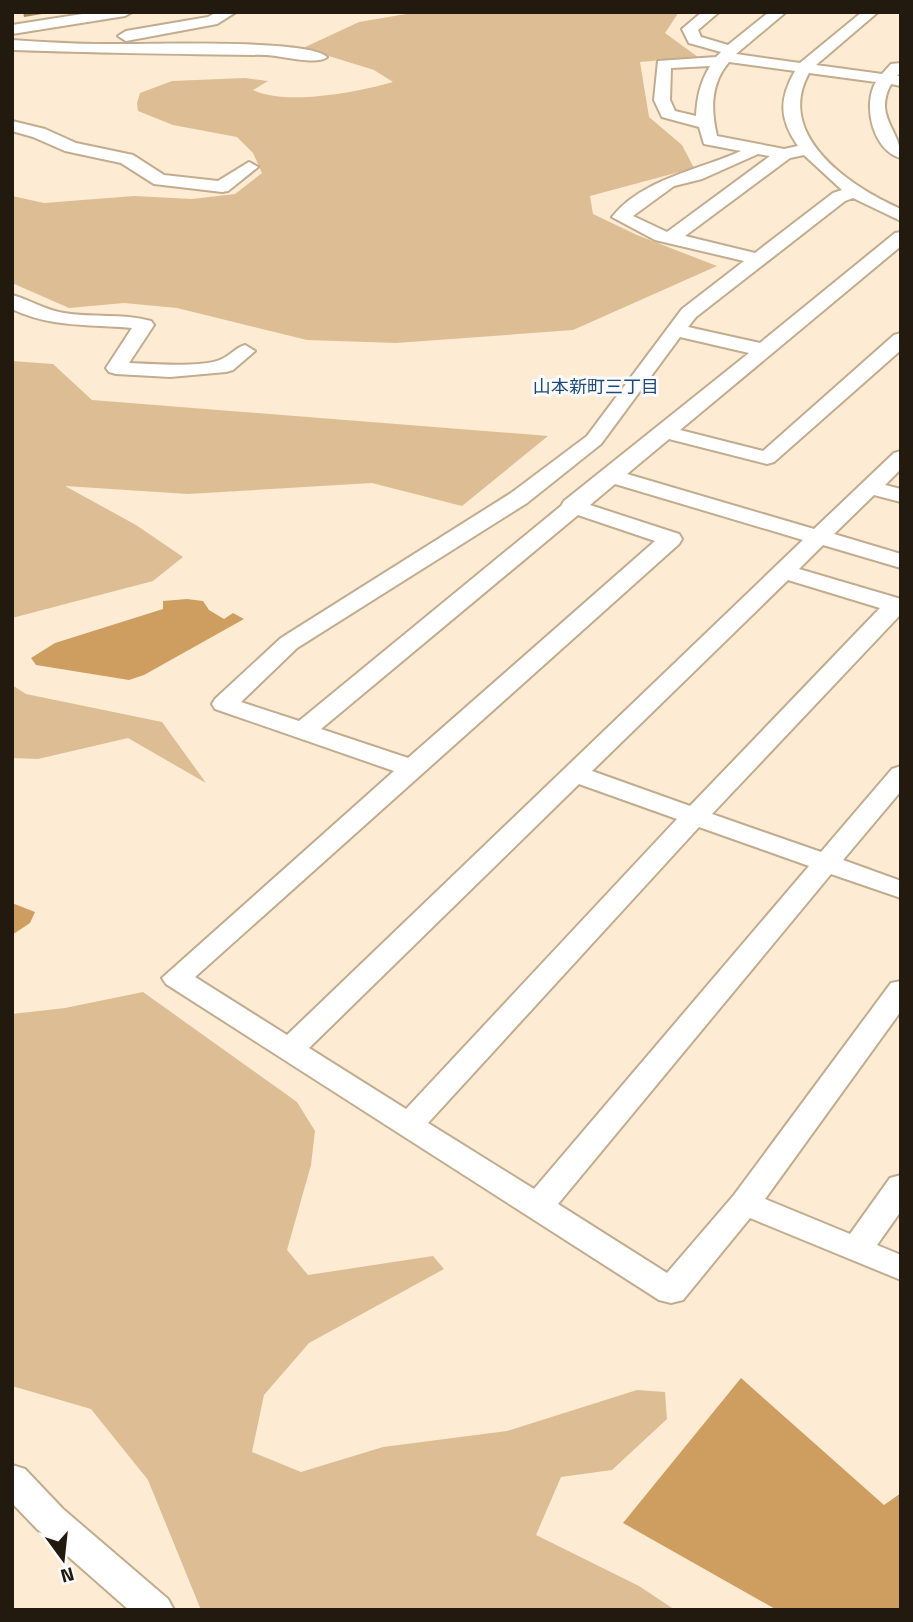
<svg xmlns="http://www.w3.org/2000/svg" width="913" height="1622" font-family="'Titillium Web','Noto Sans JP',sans-serif">
	<style>
		.green { fill: #ddbd94 }
		.water { fill: #cd9e5f }
		.lines { fill: none; stroke-linecap: round; stroke-linejoin: round }
		.minor-casing { stroke: #c2ac8f; stroke-width: 4 }
		.minor { fill: #fff; fill-rule: evenodd }
		.shaded-wall { fill: #a78558 }
		.labels { text-anchor: middle; stroke-width: 6; stroke-linejoin: round; paint-order: stroke }
		.far-neighbourhood-label { font-size: 18px; fill: #1c4a7d; stroke: #fbfbfb }
	</style>
	<rect width="100%" height="100%" fill="#feebd3"/>
	<!-- green -->
	<g class="green">
		<path d="M418,12h261l-14,21 33,24 -58,5 9,55 33,28 12,23 -104,28 3,18 44,21 80,31 -144,64 -177,13 -89,-3 -130,-32 -53,-5 -55,5 -57,-25v-87l32,7 90,-7 58,3 43,-5 27,-21 -9,-20 -16,-16 -64,-12 -35,-14 -1,-8 3,-10 32,-12 73,-3 23,3 -15,9c34,16 105,2 140,-8l-19,-12 -71,-22 56,-26z"/>
		<polygon points="12,361 53,364 92,400 548,436 462,506 372,483 188,494 65,486 136,525 183,557 153,581 12,618"/>
		<polygon points="12,685 26,694 162,722 206,783 128,738 38,759 12,758"/>
		<polygon points="143,992 297,1102 315,1131 311,1165 287,1250 308,1275 433,1256 444,1269 309,1343 264,1395 252,1452 301,1472 383,1447 507,1431 637,1390 665,1392 667,1419 612,1470 561,1477 536,1535 639,1586 675,1610 201,1610 148,1480 91,1409 12,1386 12,1014 65,1008"/>
	</g>
	<!-- water -->
	<g class="water">
		<polygon points="187,599 203,601 209,610 224,619 233,613 244,619 144,675 129,680 36,665 31,658 55,643 163,609 163,601"/>
		<polygon points="12,903 35,912 30,923 12,935"/>
		<polygon points="741,1378 884,1505 901,1493 901,1610 777,1610 623,1523"/>
	</g>
	<g class="lines">
		<defs>
			<g id="minor">
				<polygon points="95,12 132,12 125,16 12,34 12,25"/>
				<polygon points="217,12 236,12 217,24 126,41 118,36 126,31 208,17"/>
				<path d="M702,12h17l-21,18 3,7 27,8 41,-33h17l-50,42 64,9 62,-51h16l-62,53 66,9 9,-10 10,-1v9l-4,4h4v10l-10,-2c-18,33 10,46 10,74 -28,-7 -39,-53 -25,-76l-67,-9c-35,63 42,114 92,136v12l-48,-23 -8,3 -149,116 -8,10 72,16 135,-110 6,-1v14l-221,184 83,21 131,-116 7,-2v17l-127,112 -7,2 -98,-25 -42,35 187,55 80,-76 7,-2v18l-16,16 16,4v13l-27,-7 -40,39 67,20v14l-78,-23 -24,24 102,30v15l-189,200 109,38 71,-83 9,-3v25l-58,69 58,21v17l-70,-24 -273,330 109,69 67,-78 157,-212 10,-2v30l-136,188 85,35 40,-56 11,-3v36l-24,34 24,10v25l-151,-62 -67,82 -12,3 -12,-3 -493,-316 -4,-6 232,-207 -179,-62 -3,-5 3,-5 66,-61 230,-145 76,-57 95,-127 62,-48 -89,-21 -43,-23c30,-38 87,-47 129,-66l-37,-7 -5,-17 -37,-10 -8,-17 4,-39 58,-4 5,-5 -32,-9 -7,-14zM729,62l66,9c-16,28 -16,48 3,75l-14,3 -67,-13c-6,-26 -7,-52 12,-74zM710,66c-10,17 -13,31 -14,50l-21,-5 -5,-11 1,-32zM758,154l12,2 -103,76 -34,-16 41,-30 28,-7zM804,155l38,35 -9,3 -78,60 -70,-17 105,-78zM680,337l69,16 -185,148 -3,5 -262,215 -58,-19 56,-54 230,-145 74,-59zM615,484l188,56 -516,495 -92,-58 484,-433 3,-5 -3,-5 -89,-29zM578,515l77,26 -247,217 -87,-29zM788,580l92,28 -190,198 -98,-35zM579,784l98,35 -271,290 -97,-61zM699,827l110,39 -275,323 -106,-66z"/>
				<path d="M12,40c31,2 61,4 91,4 36,1 205,-6 224,13 -10,9 -48,-2 -62,-2 -85,-1 -169,-2 -253,-5z"/>
				<polygon points="12,121 45,129 76,143 133,155 164,175 218,181 249,162 258,167 228,191 222,192 154,184 121,163 65,151 33,137 12,131"/>
				<path d="M12,295c18,5 33,15 52,18 29,5 58,0 87,8l3,4 -25,38c21,1 76,5 93,-4 9,-4 13,-11 23,-14l10,6 -22,19 -7,2 -56,5 -54,-3 -7,-2 -3,-4 26,-40c-41,-4 -81,0 -120,-19z"/>
				<polygon points="12,1465 25,1469 63,1509 168,1599 174,1610 129,1610 37,1529 12,1503"/>
			</g>
		</defs>
		<!-- minor casing -->
		<use href="#minor" class="minor-casing"/>
		<!-- minor -->
		<use href="#minor" class="minor"/>
	</g>
	<!-- shaded-wall -->
	<polygon class="shaded-wall" points="23,12 54,12 24,17"/>
	<g class="labels">
		<!-- far-neighbourhood labels -->
		<g class="far-neighbourhood-label">
			<text x="596" y="393">山本新町三丁目</text>
		</g>
	</g>
	<!-- border -->
	<rect width="913" height="1622" fill="none" stroke="#221a0f" stroke-width="28"/>
	<!-- north arrow -->
	<g transform="translate(63 1559) rotate(165)" stroke="#fbfbfb" stroke-width="5" paint-order="stroke">
	<path d="M0-5L12 26L0 18L-12 26Z" fill="#221a0f"/>
	<text y="-10" font-size="19" font-weight="bold" text-anchor="middle" fill="#221a0f">N</text>
	</g>
</svg>
